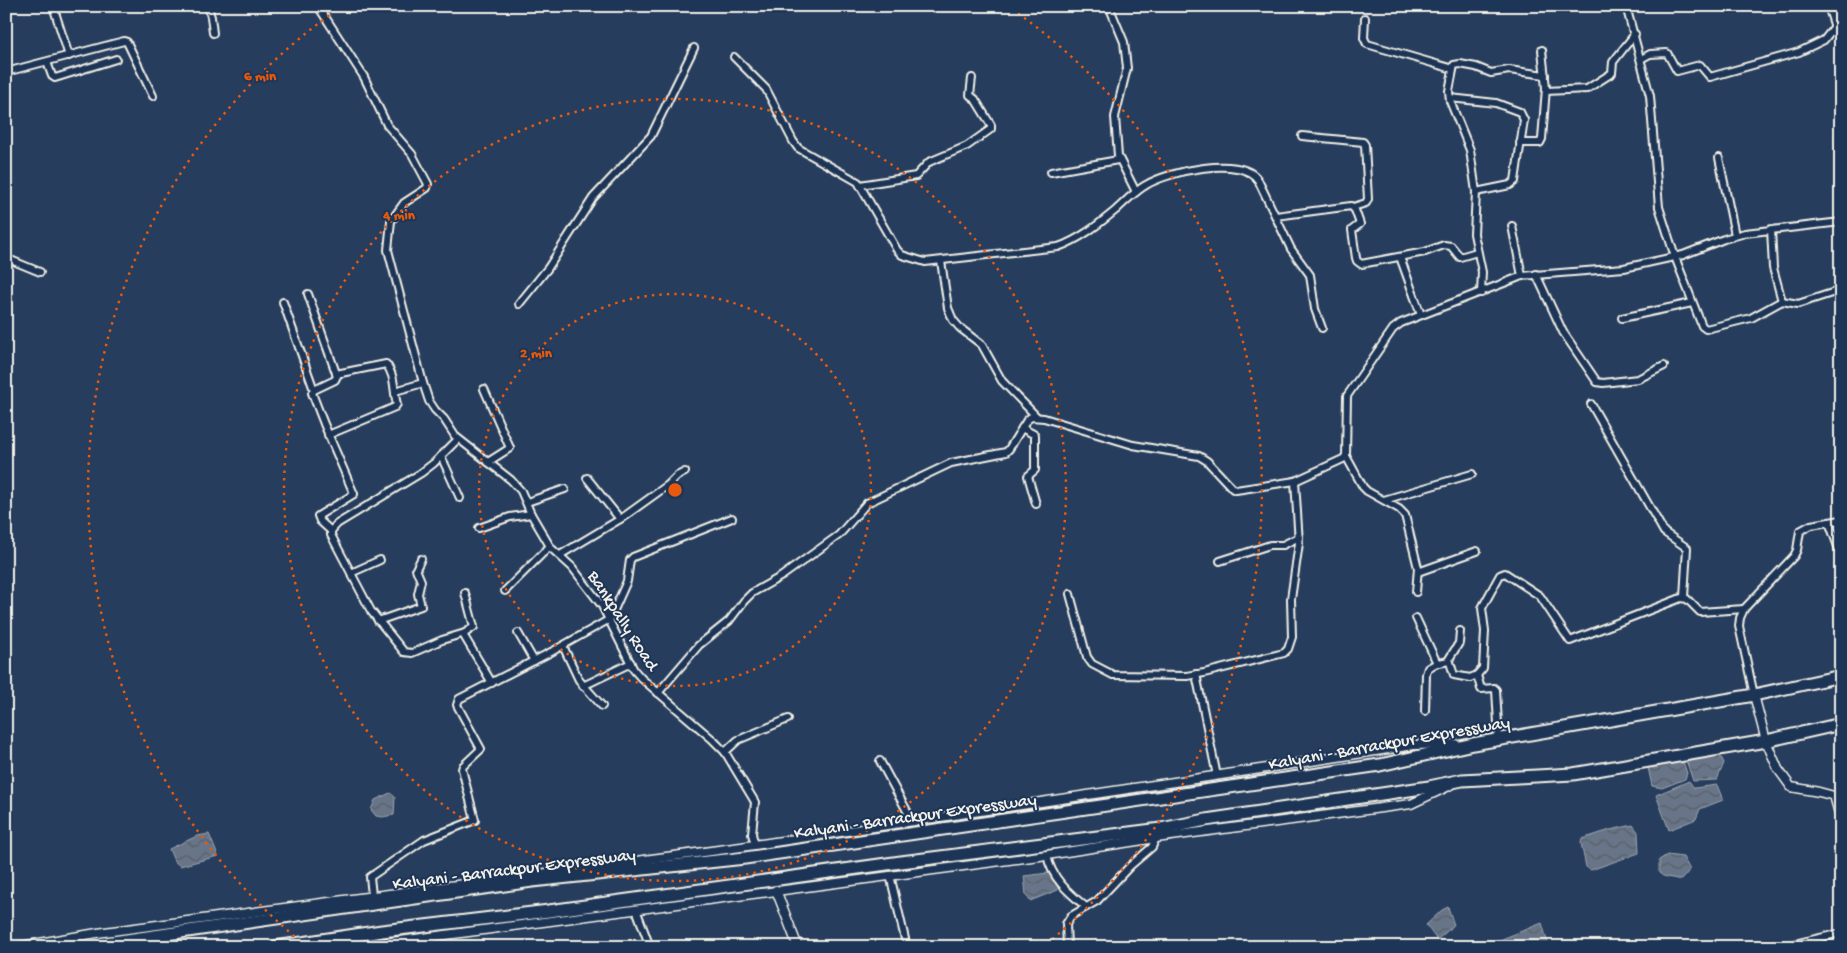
<svg xmlns="http://www.w3.org/2000/svg" width="1847" height="953" font-family="'Gochi Hand',sans-serif">
	<style>
		.water { fill: url(#water-waves); stroke: #9fa7ae }
		.lines { fill: none; stroke-linecap: round; stroke-linejoin: round }
		.minor-casing { stroke: #f4f1e8; stroke-width: 10 }
		.tertiary-casing { stroke: #f4f1e8; stroke-width: 11 }
		.trunk-casing { stroke: #f4f1e8; stroke-width: 15 }
		.minor { stroke: #1d3557; stroke-width: 6 }
		.tertiary { stroke: #1d3557; stroke-width: 8 }
		.trunk { stroke: #1d3557; stroke-width: 11 }
		.ring { fill: none; stroke: #e8590c; stroke-width: 2.5; stroke-dasharray: 2.5 5 }
		.labels { text-anchor: middle; stroke-width: 4; stroke-linejoin: round; paint-order: stroke }
		.street-label { font-size: 18px; fill: #f4f1e8; stroke: #1d3557 }
		.centre { fill: #e8590c; stroke: #1d3557; stroke-width: 2.5 }
		.ring-label { font-size: 15px; text-anchor: middle; font-weight: bold; fill: #e8590c; stroke: #1d3557; stroke-width: 4; stroke-linejoin: round; paint-order: stroke }
	</style>
	<defs>
		<pattern id="water-waves" width="16" height="10" patternUnits="userSpaceOnUse" patternTransform="scale(1.25)"><rect width="16" height="10" fill="#677588"/><path d="M0 5q4-4 8 0t8 0" fill="none" stroke="#585e67"/></pattern>
	</defs>
	<rect width="100%" height="100%" fill="#263d5d"/>
	<filter id="ink" filterUnits="userSpaceOnUse"><feTurbulence type="fractalNoise" baseFrequency=".02" numOctaves="2"/><feDisplacementMap in="SourceGraphic" scale="10" xChannelSelector="R" yChannelSelector="G"/><feConvolveMatrix kernelMatrix="1 2 1 2 8 2 1 2 1" color-interpolation-filters="sRGB"/></filter>
	<g filter="url(#ink)">
		<!-- water -->
		<g class="water">
			<polygon points="1679,750 1687,773 1685,779 1662,788 1652,786 1647,763 1648,756"/>
			<polygon points="1718,751 1724,763 1717,780 1693,781 1686,760"/>
			<polygon points="1689,781 1694,788 1717,785 1723,800 1700,809 1696,819 1669,830 1656,795"/>
			<polygon points="390,793 395,797 394,815 382,817 376,816 371,810 375,800"/>
			<polygon points="1633,825 1638,832 1639,853 1591,870 1586,867 1581,843 1582,839 1610,830"/>
			<polygon points="209,834 218,856 180,866 174,861 169,849 197,836"/>
			<polygon points="1667,855 1683,857 1690,870 1681,880 1663,876 1659,873 1659,860"/>
			<polygon points="1056,872 1058,890 1030,901 1026,895 1024,876"/>
			<polygon points="1448,907 1454,925 1437,940 1426,925 1442,910"/>
			<polygon points="1542,923 1549,947 1490,947 1492,943"/>
		</g>
		<g class="lines">
			<defs>
				<g id="minor">
					<polyline points="53,6 69,56"/>
					<polyline points="208,6 211,17 213,33"/>
					<polyline points="318,6 364,77 387,125 412,154 428,184 427,188 404,203 391,221 388,250 423,383 429,401 435,410 444,419 455,436 511,480 521,491 531,514 551,548 572,567 602,606 634,670 641,678 712,739 725,752 755,802 752,834 755,845"/>
					<polyline points="1109,6 1124,42 1127,68 1115,117 1118,156 1136,192"/>
					<polyline points="1626,6 1650,96 1659,207 1675,257 1702,326 1706,329 1751,318 1782,301 1798,304 1841,290"/>
					<polyline points="1828,6 1841,46"/>
					<polyline points="1365,18 1364,38 1367,44 1453,69"/>
					<path d="M734,57l32,32 27,52 5,7 60,34 39,68 5,5 23,7 133,-15c21,-7 41,-23 58,-37 10,-9 19,-19 30,-25 21,-13 96,-31 112,-5l33,69 19,26 5,34 7,19"/>
					<polyline points="1641,59 1650,54 1667,53 1677,71 1700,65 1710,77 1799,52 1824,40 1835,26"/>
					<polyline points="47,62 52,76 55,78 116,59"/>
					<polyline points="6,72 124,41 127,42 153,96"/>
					<polyline points="1546,91 1587,89 1612,73 1613,62 1635,34"/>
					<polyline points="1450,98 1496,103 1520,112 1524,120 1515,181 1510,185 1476,192"/>
					<polyline points="1302,136 1363,142 1365,145 1368,199 1366,203 1353,207"/>
					<polyline points="1520,143 1540,143 1542,139 1546,88 1542,50"/>
					<polyline points="1719,158 1735,235"/>
					<polyline points="1051,172 1118,160"/>
					<polyline points="860,185 916,176 929,162 967,146 991,129 991,125 975,99 970,95 972,78"/>
					<polyline points="1276,216 1351,206 1355,210 1360,224 1352,230 1356,258 1357,261 1361,264 1425,252 1444,245 1451,246 1460,257 1477,252"/>
					<polyline points="1512,226 1522,276"/>
					<polyline points="1771,229 1773,268 1782,301"/>
					<polyline points="1400,257 1421,315"/>
					<polyline points="6,258 40,272"/>
					<polyline points="941,261 948,308 953,320 960,328 982,345 1002,381 1037,417"/>
					<polyline points="1536,274 1563,332 1597,382 1603,383 1638,379 1664,366"/>
					<polyline points="1481,293 1482,272 1474,234 1476,192 1470,150 1450,101 1449,91 1454,65 1460,64 1476,67 1491,73 1509,70 1545,75"/>
					<polyline points="308,294 337,376 335,380 314,390 312,393 324,424 354,494 318,516 320,521 331,531"/>
					<polyline points="283,302 314,390"/>
					<polyline points="519,304 548,268 593,198 651,136 694,48"/>
					<polyline points="1622,318 1692,303"/>
					<polyline points="484,389 510,448 488,462"/>
					<polyline points="395,391 423,383"/>
					<polyline points="1591,404 1664,532 1687,548 1684,597"/>
					<polyline points="1022,428 1035,435 1035,470 1028,476 1036,504"/>
					<path d="M328,435l67,-28 2,-3c-4,-13 -1,-28 -11,-40l-50,10"/>
					<polyline points="458,439 434,463 421,473 337,524 331,531 331,535 371,611 404,652 412,653 442,640 465,633"/>
					<polyline points="441,456 460,498"/>
					<polyline points="1346,456 1363,487 1367,491 1399,509 1405,515 1418,568 1416,592"/>
					<polyline points="587,478 620,519"/>
					<polyline points="1384,500 1472,474"/>
					<polyline points="527,502 565,489"/>
					<polyline points="1829,522 1841,555"/>
					<polyline points="479,528 510,517 531,514"/>
					<polyline points="560,555 622,518 668,485 677,476 685,472"/>
					<polyline points="1220,561 1270,545 1283,545 1299,537"/>
					<polyline points="1418,572 1477,551"/>
					<polyline points="351,573 380,560"/>
					<polyline points="505,591 550,546"/>
					<polyline points="465,593 474,627 465,633 464,636 492,683"/>
					<polyline points="1070,594 1087,657 1092,664 1113,675 1187,676 1204,673 1284,653 1288,649 1292,637 1291,599 1299,543 1295,481"/>
					<polyline points="1416,618 1436,661 1439,663 1449,661"/>
					<polyline points="378,621 421,606 418,594 421,581 416,569 421,559"/>
					<polyline points="1460,631 1459,643 1449,659 1454,675 1470,678 1477,675 1483,668 1485,631 1482,608 1500,575 1505,573 1540,596 1570,641 1681,598 1687,599 1700,612 1744,609"/>
					<polyline points="518,633 534,661"/>
					<polyline points="563,646 579,680 602,706"/>
					<polyline points="1196,674 1217,776"/>
					<polyline points="1477,675 1481,689 1494,688 1496,690 1499,740"/>
					<polyline points="583,686 631,663"/>
					<polyline points="658,693 699,645 729,621 744,601 752,593 782,576 839,535 867,503 951,463 1006,452 1009,449 1027,420 1031,417 1044,418 1133,445 1199,456 1207,461 1233,489 1236,490 1295,481 1343,459 1346,456 1347,396 1393,329 1401,323 1522,276 1624,268 1683,255 1724,239 1745,233 1841,222"/>
					<polyline points="1754,695 1739,626 1740,618 1744,609 1794,556 1797,550 1800,531 1811,525 1841,520"/>
					<polyline points="1425,711 1426,674 1428,668 1437,663"/>
					<polyline points="725,752 738,740 788,719"/>
					<polyline points="880,761 913,822"/>
					<path d="M1047,855c4,23 22,38 39,52"/>
					<polyline points="890,875 905,939"/>
					<polyline points="372,895 370,877 424,840 475,820 462,769 463,766 481,749 457,705 459,699 553,651 610,619 627,581 630,560 633,557 732,518"/>
					<polyline points="636,909 650,947"/>
					<polyline points="430,937 435,947"/>
					<polyline points="1067,947 1066,924 1071,916 1097,901 1130,866 1152,847 1156,838"/>
					<polyline points="1781,947 1841,933"/>
				</g>
				<g id="tertiary">
					<polyline points="1754,695 1766,741 1778,769 1791,787 1819,792 1834,796 1841,820"/>
					<polyline points="776,890 798,947"/>
					<polyline points="16,947 97,933 741,847 1254,770 1414,745 1455,744"/>
					<polyline points="355,947 1047,855 1156,838 1411,804 1449,786"/>
				</g>
				<g id="trunk">
					<polyline points="78,947 532,881 745,858 1380,765 1473,744 1754,695 1841,676"/>
					<polyline points="275,947 382,931 549,911 901,862 1161,829 1206,820 1429,787 1462,780 1573,774 1766,741 1841,724"/>
				</g>
			</defs>
			<!-- minor casing -->
			<use href="#minor" class="minor-casing"/>
			<!-- tertiary casing -->
			<use href="#tertiary" class="tertiary-casing"/>
			<!-- trunk casing -->
			<use href="#trunk" class="trunk-casing"/>
			<!-- minor -->
			<use href="#minor" class="minor"/>
			<!-- tertiary -->
			<use href="#tertiary" class="tertiary"/>
			<!-- trunk -->
			<use href="#trunk" class="trunk"/>
		</g>
	</g>
	<!-- distance rings -->
	<g class="ring">
		<circle cx="675" cy="490" r="196"/>
		<circle cx="675" cy="490" r="391"/>
		<path d="M306 946A587 587 0 0 1 338 9M1012 9A587 587 0 0 1 1044 946"/>
	</g>
	<g class="labels">
		<!-- street labels -->
		<g class="street-label">
			<text transform="translate(624 620) rotate(57)" y="6">Bankpally Road</text>
			<text transform="translate(1389 742) rotate(-10)" y="6">Kalyani - Barrackpur Expressway</text>
			<text transform="translate(915 815) rotate(-8)" y="6">Kalyani - Barrackpur Expressway</text>
			<text transform="translate(514 868) rotate(-7)" y="6">Kalyani - Barrackpur Expressway</text>
		</g>
	</g>
	<circle cx="675" cy="490" r="8" class="centre"/>
	<g class="ring-label">
		<text x="260" y="80">6 min</text>
		<text x="399" y="219">4 min</text>
		<text x="536" y="357">2 min</text>
	</g>
	<!-- margin -->
	<rect width="1847" height="953" fill="none" stroke="#1d3557" stroke-width="25"/>
	<rect x="12" y="12" width="1822" height="928" fill="none" stroke="#f4f1e8" stroke-width="2" filter="url(#ink)"/>
</svg>
